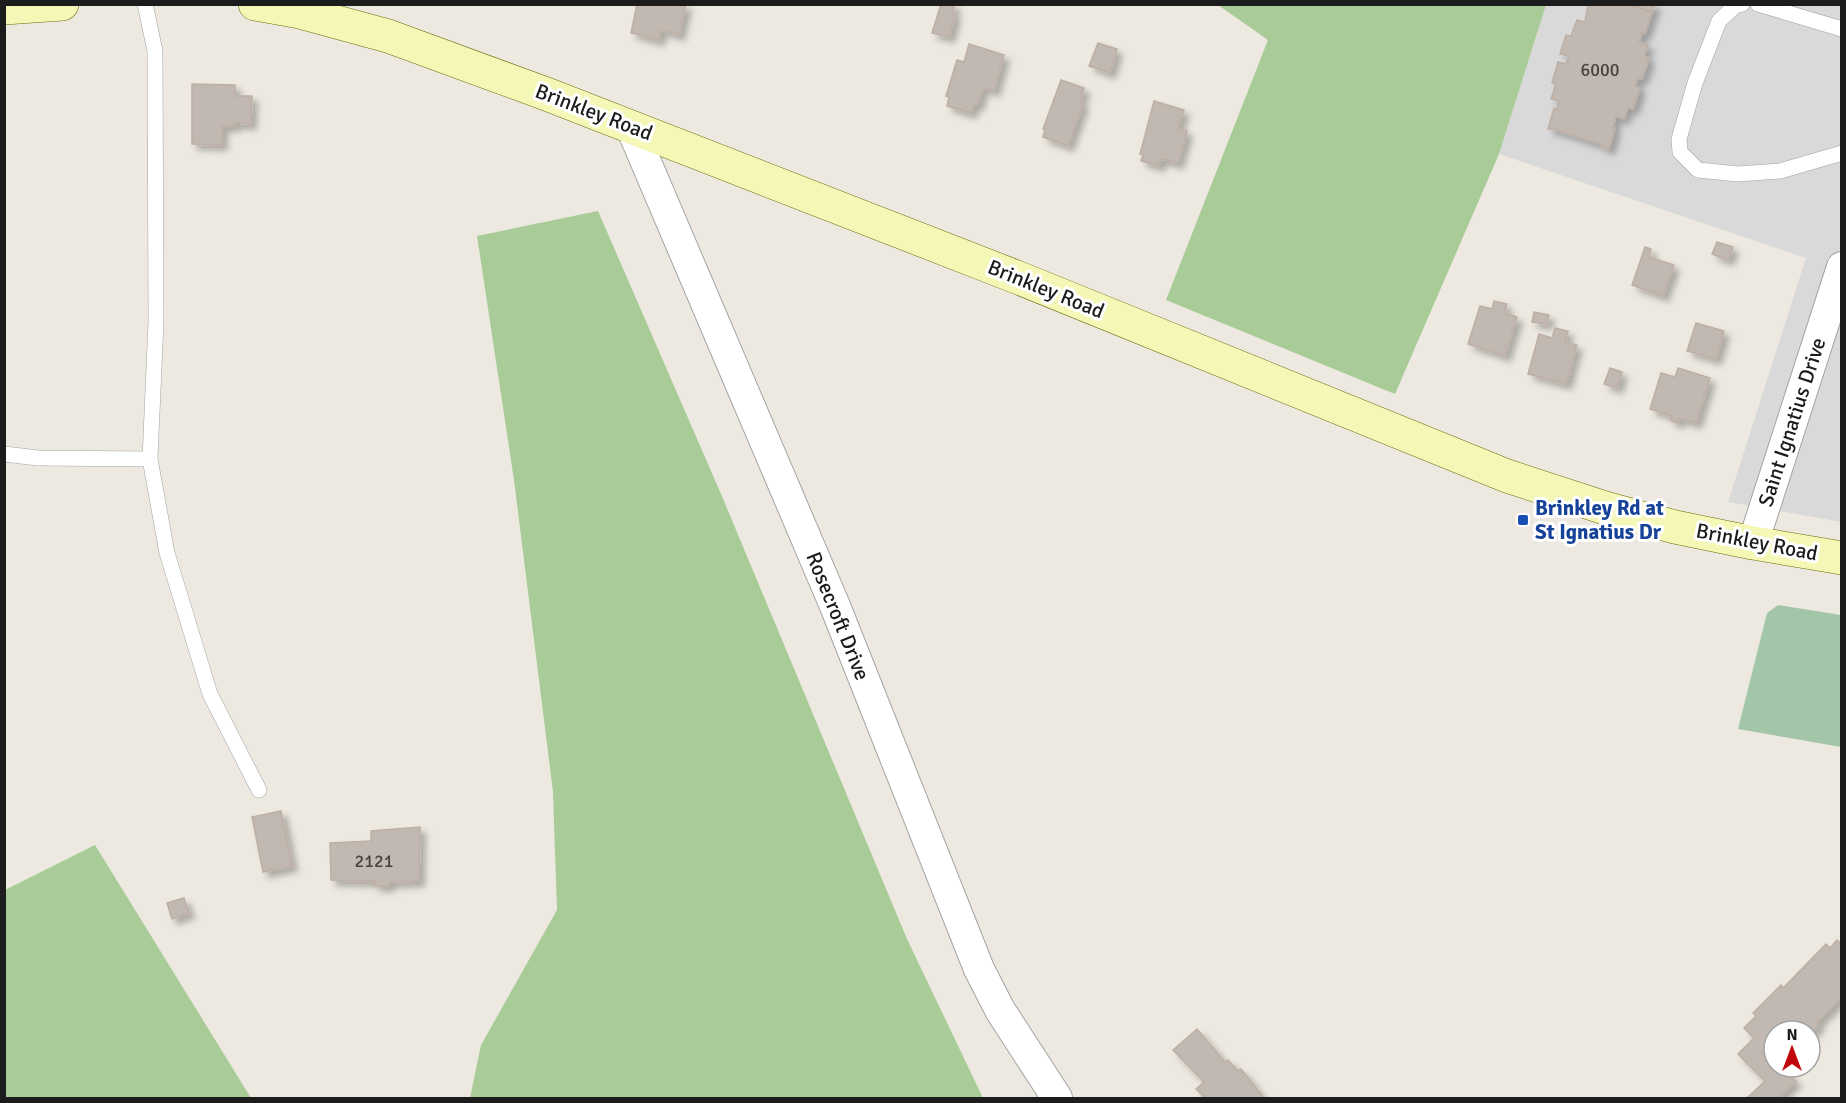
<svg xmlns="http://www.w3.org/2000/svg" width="1846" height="1103" font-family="Signika,sans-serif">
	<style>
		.residential { fill: #dad9d9 }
		.forest { fill: #a8cb97 }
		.cemetery { fill: #a3c5a8 }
		.building { fill: #c1b8b1; stroke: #beafa4; stroke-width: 1.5; filter: url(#shadow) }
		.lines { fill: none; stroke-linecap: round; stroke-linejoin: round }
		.service-casing { stroke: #a3a3a3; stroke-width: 16 }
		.minor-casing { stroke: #a3a3a3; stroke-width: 32 }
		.secondary-casing { stroke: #656d08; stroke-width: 34 }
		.service { stroke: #fff; stroke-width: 15 }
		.minor { stroke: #fff; stroke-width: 30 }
		.secondary { stroke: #f5f7b6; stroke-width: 33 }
		.transit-dot { fill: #1a4fb4; stroke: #fff; stroke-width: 2 }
		.labels { text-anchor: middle; stroke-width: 6; stroke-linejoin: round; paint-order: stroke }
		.number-label { font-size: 18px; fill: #454341 }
		.street-label { font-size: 21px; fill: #1c1c1c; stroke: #fff }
		.transit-label { font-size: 21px; font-weight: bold; fill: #164399; stroke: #fff; text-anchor: start }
	</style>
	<defs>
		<filter id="shadow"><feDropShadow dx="5.5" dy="5.5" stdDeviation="3" flood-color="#0004"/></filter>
	</defs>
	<rect width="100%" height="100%" fill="#ede9e1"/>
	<!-- residential -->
	<polygon class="residential" points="1546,5 1841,5 1841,522 1728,502 1806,258 1499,154"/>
	<!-- forest -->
	<g class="forest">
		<polygon points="1218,5 1546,5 1499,154 1395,394 1166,300 1268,40"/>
		<polygon points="598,211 721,494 907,939 983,1098 470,1098 481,1045 557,910 553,792 514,480 477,236"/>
		<polygon points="95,845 251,1098 5,1098 5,890"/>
	</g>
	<!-- cemetery -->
	<polygon class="cemetery" points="1778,605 1841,615 1841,747 1738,729 1767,613"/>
	<!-- building -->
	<g class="building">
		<polygon points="637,4 686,4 679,35 661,30 659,40 631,33"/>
		<polygon points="941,4 955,4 952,14 955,15 949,37 932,33"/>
		<polygon points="1588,4 1628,4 1652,12 1645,34 1642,33 1639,42 1648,45 1644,56 1649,58 1642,79 1638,78 1635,86 1640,88 1633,109 1628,107 1624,119 1616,116 1613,127 1615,128 1609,149 1602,147 1603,145 1553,129 1548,129 1554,108 1557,109 1559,101 1551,99 1556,84 1552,83 1558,62 1566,64 1569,56 1560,54 1566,35 1571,36 1577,20 1585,22"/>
		<polygon points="1628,4 1655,4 1652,12"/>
		<polygon points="1098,43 1117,49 1110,73 1089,66"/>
		<polygon points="969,44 1004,55 994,91 983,87 978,105 974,104 971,113 947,106 949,97 946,96 957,60 964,62"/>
		<polygon points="1061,80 1084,88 1080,103 1083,104 1068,146 1043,137 1045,130 1043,129"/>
		<polygon points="192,84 235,85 235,96 252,96 251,124 235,123 235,126 222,126 222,145 192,144"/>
		<polygon points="1154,101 1184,110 1178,128 1187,131 1178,163 1161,159 1159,166 1141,161 1143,155 1140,154"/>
		<polygon points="1717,242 1733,247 1728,260 1712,254"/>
		<polygon points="1645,247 1651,249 1649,257 1674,265 1663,296 1632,285"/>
		<polygon points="1494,301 1507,304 1504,313 1517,317 1505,356 1468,344 1480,306 1492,309"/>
		<polygon points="1534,312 1549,315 1547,324 1532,322"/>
		<polygon points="1696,323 1724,331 1716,359 1687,351"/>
		<polygon points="1555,328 1568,331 1565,342 1577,345 1566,384 1528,374 1539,334 1552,338"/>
		<polygon points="1610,368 1622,372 1617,388 1604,384"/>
		<polygon points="1678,368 1710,378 1696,423 1680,418 1678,423 1670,420 1671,416 1650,409 1661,373 1675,377"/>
		<polygon points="281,811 292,866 263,872 252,817"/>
		<polygon points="420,827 419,881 389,882 389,886 375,886 375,881 331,880 330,843 371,841 371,831"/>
		<polygon points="184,898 189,913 172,919 167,903"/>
		<polygon points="1837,940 1842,944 1842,997 1816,1023 1819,1025 1810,1034 1810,1031 1774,1031 1774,1067 1781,1067 1796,1081 1778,1098 1747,1098 1765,1081 1738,1054 1754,1038 1744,1028 1756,1016 1753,1013 1781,985 1783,988 1826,944 1830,948"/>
		<polygon points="1197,1029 1225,1062 1228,1060 1238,1071 1241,1069 1264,1098 1205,1098 1196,1089 1204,1082 1173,1050"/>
	</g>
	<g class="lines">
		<defs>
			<g id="service">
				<polyline points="145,4 155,51 156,322 150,459 167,553 210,694 259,790"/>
				<polyline points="1742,4 1735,6 1719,21 1695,83 1679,139 1680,152 1698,170 1738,174 1780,171 1842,153"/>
				<polyline points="1758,4 1842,29"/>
				<polyline points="4,454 38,458 150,459"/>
			</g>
			<g id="minor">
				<polyline points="631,127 835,606 979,969 1000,1010 1057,1098"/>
				<polyline points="1753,543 1842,267"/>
			</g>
			<g id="secondary">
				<polyline points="255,4 300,12 388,36 549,95 1019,278 1507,476 1605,508 1675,527 1753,543 1842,558"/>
				<polyline points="4,8 62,4"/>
			</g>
		</defs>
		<!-- service casing -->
		<use href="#service" class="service-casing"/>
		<!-- minor casing -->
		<use href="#minor" class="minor-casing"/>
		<!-- secondary casing -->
		<use href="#secondary" class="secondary-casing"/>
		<!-- service -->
		<use href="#service" class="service"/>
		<!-- minor -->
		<use href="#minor" class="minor"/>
		<!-- secondary -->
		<use href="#secondary" class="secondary"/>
	</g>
	<!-- markers -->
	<rect class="transit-dot" x="1517" y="514" width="12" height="12" rx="3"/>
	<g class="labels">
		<!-- number labels -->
		<g class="number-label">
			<text x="1600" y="76">6000</text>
			<text x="374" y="867">2121</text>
		</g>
		<!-- street labels -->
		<g class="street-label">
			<text transform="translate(594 112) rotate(21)" y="7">Brinkley Road</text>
			<text transform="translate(1046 289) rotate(22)" y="7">Brinkley Road</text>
			<text transform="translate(1792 422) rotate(-72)" y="7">Saint Ignatius Drive</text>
			<text transform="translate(1757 542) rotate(11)" y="7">Brinkley Road</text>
			<text transform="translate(838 616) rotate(68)" y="7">Rosecroft Drive</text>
		</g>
		<!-- transit labels -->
		<g class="transit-label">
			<text x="1535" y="515">Brinkley Rd at<tspan x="1535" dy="24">St Ignatius Dr</tspan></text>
		</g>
	</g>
	<!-- border -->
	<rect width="1846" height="1103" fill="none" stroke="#1c1c1c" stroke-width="12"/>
	<!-- north arrow -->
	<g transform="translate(1792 1049)"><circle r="28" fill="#ffffff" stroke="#a4a4a4" stroke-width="1.5"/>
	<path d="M0-4.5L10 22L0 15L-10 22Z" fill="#c0070b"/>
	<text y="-9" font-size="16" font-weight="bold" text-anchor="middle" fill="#1c1c1c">N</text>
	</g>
</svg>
